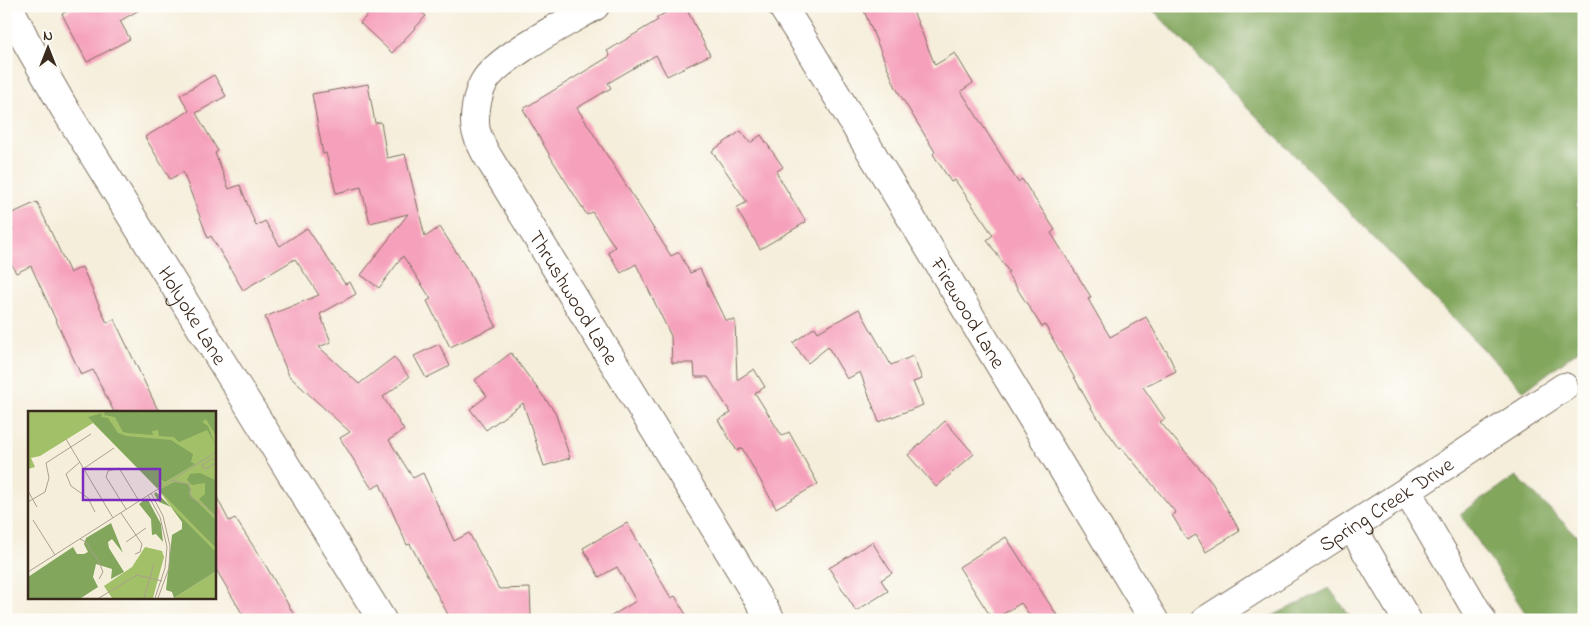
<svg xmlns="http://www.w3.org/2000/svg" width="1590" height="626" font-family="'Indie Flower',sans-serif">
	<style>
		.forest { fill: #81a65c; stroke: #5e683d }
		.building { fill: #f6a1bc }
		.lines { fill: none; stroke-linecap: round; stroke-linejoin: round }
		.minor-casing { stroke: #7c6f60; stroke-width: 30 }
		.minor { stroke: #fff; stroke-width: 28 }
		.labels { text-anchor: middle; stroke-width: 5; stroke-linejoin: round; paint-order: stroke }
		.street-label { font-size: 21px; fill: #3b2a1e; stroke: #fdfcf7 }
		.inset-road { fill: none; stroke: #aba08f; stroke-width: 1 }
		.view { fill: #7b2cbf; fill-opacity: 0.15; stroke: #7b2cbf; stroke-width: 2.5 }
		.inset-edge { fill: none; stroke: #3b2a1e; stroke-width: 2.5 }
	</style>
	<rect width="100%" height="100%" fill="#fdfcf7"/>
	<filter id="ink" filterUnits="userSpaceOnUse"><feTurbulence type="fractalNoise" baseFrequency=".02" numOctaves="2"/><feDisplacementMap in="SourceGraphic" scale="10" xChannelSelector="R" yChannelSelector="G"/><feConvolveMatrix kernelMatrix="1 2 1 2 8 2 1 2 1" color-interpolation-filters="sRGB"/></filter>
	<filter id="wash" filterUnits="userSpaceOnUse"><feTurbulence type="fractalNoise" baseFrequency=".0096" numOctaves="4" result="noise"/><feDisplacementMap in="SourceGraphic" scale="20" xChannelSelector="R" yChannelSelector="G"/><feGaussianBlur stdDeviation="1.12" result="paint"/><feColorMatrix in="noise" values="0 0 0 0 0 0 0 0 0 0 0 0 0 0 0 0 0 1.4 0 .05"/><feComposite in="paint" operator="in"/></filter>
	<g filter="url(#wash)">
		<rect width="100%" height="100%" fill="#f5eedb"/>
		<!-- forest -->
		<g class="forest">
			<polygon points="1149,6 1584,6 1584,201 1575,204 1584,222 1584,346 1524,391"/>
			<polygon points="1516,476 1584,543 1584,620 1530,620 1460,514"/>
			<polygon points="1329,588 1353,620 1264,620"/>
		</g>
		<g id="blocks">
			<!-- building -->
			<g class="building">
				<polygon points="77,6 146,6 120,21 130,39 87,62 62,14"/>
				<polygon points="376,6 415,6 426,16 392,53 360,23"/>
				<polygon points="678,6 685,6 710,55 667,76 656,55 608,83 611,88 577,108 671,256 679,252 690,273 700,269 725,320 735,320 737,380 754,369 765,387 755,393 782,436 789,432 818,484 776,508 742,448 737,451 718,420 731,413 708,377 695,377 694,363 672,363 671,336 636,264 621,273 608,252 615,247 592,212 587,215 553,161 523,109 610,56 607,51 658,20 656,18"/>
				<polygon points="862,6 911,6 935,65 955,53 973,83 961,91 1018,182 1022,179 1055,230 1051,233 1091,297 1088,299 1110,337 1146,317 1165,350 1166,350 1176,371 1143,387 1165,419 1160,422 1212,483 1240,531 1206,552 1196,535 1187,540 1172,515 1176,513 1122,448 1120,449 1093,411 1045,325 1042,327 1007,273 1009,272 987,240 993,235 955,180 951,182 933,154 935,152 896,88"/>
				<polygon points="214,75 226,96 196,113 218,151 215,153 229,189 240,185 256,226 265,221 280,246 307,228 345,284 350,282 356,294 320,314 331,342 319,347 359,384 394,357 409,377 383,397 404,430 389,440 413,478 423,473 454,541 469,533 499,589 530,588 531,617 492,618 493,620 451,620 410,544 407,545 380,484 372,489 340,438 350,432 289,376 265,317 319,295 295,259 243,290 211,236 208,238 183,172 170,179 145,137 189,111 180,95"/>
				<polygon points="368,84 375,123 381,122 387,158 405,154 425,237 440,227 469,272 496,326 450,347 427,301 431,299 403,256 379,288 361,275 408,214 370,223 361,187 336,193 326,153 323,154 312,94"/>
				<polygon points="741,131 750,143 761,135 783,167 776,172 806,222 760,249 736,208 747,202 712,151"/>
				<polygon points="37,202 70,273 82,267 107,323 114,319 159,412 114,412 93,370 81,375 31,266 16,273 6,253 6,233 13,230 6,216"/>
				<polygon points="859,309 891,365 913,356 922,379 913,382 923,405 879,422 860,372 847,379 828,347 808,363 793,343 815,327 818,332"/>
				<polygon points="439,344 450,366 426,378 414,356"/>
				<polygon points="511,353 555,412 570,458 544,466 523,403 486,430 470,409 487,396 475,380"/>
				<polygon points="945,421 974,454 936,487 908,455"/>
				<polygon points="214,492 229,521 235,518 266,566 297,620 246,620 214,566"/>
				<polygon points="627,523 671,598 675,596 689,620 605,620 636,601 617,567 599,577 583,548"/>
				<polygon points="1006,537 1060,620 1033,620 1021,603 993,620 959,567"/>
				<polygon points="872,542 892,573 881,580 888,591 856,611 829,568"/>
			</g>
		</g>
	</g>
	<g filter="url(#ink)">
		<use href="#blocks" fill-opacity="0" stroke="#7c6f60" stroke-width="1"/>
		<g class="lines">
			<defs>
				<g id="minor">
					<path id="s1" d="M9,6l17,35 37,65 319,514"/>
					<path id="s2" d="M595,6c-27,16 -97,51 -111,76 -7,12 -11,36 -8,49 2,7 6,15 9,21l286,468"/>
					<path id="s3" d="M782,6l19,30 353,584"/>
					<polyline points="1407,491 1482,620"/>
					<polyline points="1352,527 1407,620"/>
					<path id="s4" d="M1206,620l201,-129 157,-104"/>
				</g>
			</defs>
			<!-- minor casing -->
			<use href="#minor" class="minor-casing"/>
			<!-- minor -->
			<use href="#minor" class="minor"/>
		</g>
	</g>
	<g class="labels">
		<!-- street labels -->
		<g class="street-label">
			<text dy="7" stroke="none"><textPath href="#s2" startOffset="379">Thrushwood Lane</textPath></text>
			<text dy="7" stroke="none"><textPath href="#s3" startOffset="359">Firewood Lane</textPath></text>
			<text dy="7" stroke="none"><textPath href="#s1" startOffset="360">Holyoke Lane</textPath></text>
			<text dy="7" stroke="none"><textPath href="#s4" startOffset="214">Spring Creek Drive</textPath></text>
		</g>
	</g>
	<!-- overview -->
	<g transform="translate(28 411)">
		<rect width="188" height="188" fill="#f5eedb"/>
		<path d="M0,0h187v155l-58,-78 -64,-65 -53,33 -9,2 4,9 -7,2zM117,136l17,4 2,6 -11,41h-41l-8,-12 28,-19zM187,161v26h-41z" fill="#a2c067"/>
		<path d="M77,0h110v23l-9,-15 -4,3 6,4 7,18 -8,-14 -28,12 -5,-5 -15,-1 -1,-6 -6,1 1,4 -25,-2 -5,-1 -8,-15 -11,-2zM74,2l-1,4 7,1 10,15 8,3 45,4 22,14 -2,8 4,2 -30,18 -5,-3 2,5 -5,4 -69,-71zM172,62l15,7v35l-16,-16 6,-5v-11l-13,2 -5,-5 3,-6zM146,71l13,2 4,5 -2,5 26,25v28l-56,-57zM128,81l59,59v21l-41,26 -2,-6 -6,-2 6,-55 10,-6v-7l-11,-15 -12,-5 -5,-8zM119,87l14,26 2,18 -7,-8 -4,1 -1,-16 -12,-15zM83,112l12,30 -11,-14 -4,3 1,6 15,24 -13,7 1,-10 -16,-5 -3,13 5,10 -17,11h-53v-21l45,-30 4,7h7l4,-2 -4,-8 2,-6z" fill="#81a65c"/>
		<path class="inset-road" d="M38,28l47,79M52,51l-14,12 5,12 17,12 7,14M188,51l-3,-4 -11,7 3,4 11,-6M55,58l31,-21M143,69l18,4 2,13 15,10 10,11M0,80l9,16M123,82l12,23 7,30 -1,22 -11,30M120,84l12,22 7,30 -2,21 -10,30M0,91l17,-10 4,-14 -3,-15 45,-29M98,98l-20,-32 2,-6 11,-3 20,33M93,102l21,31 -2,8 -5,2M5,109l22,35M52,128l6,3 13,20 4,10 -4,7M98,131l20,-14M0,161l188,-120M71,187l38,-23 25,6M116,187l10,-34"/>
		<path class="view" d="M55,58h77v31h-77z"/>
		<rect width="188" height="188" class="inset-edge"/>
	</g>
	<!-- margin -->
	<rect width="1590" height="626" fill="none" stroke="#fdfcf7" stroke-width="25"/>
	<!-- north arrow -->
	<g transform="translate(48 48)" stroke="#fdfcf7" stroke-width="4" paint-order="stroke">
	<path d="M0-4L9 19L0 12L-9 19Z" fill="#3b2a1e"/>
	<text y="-8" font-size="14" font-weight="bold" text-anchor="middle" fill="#3b2a1e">N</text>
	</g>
</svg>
